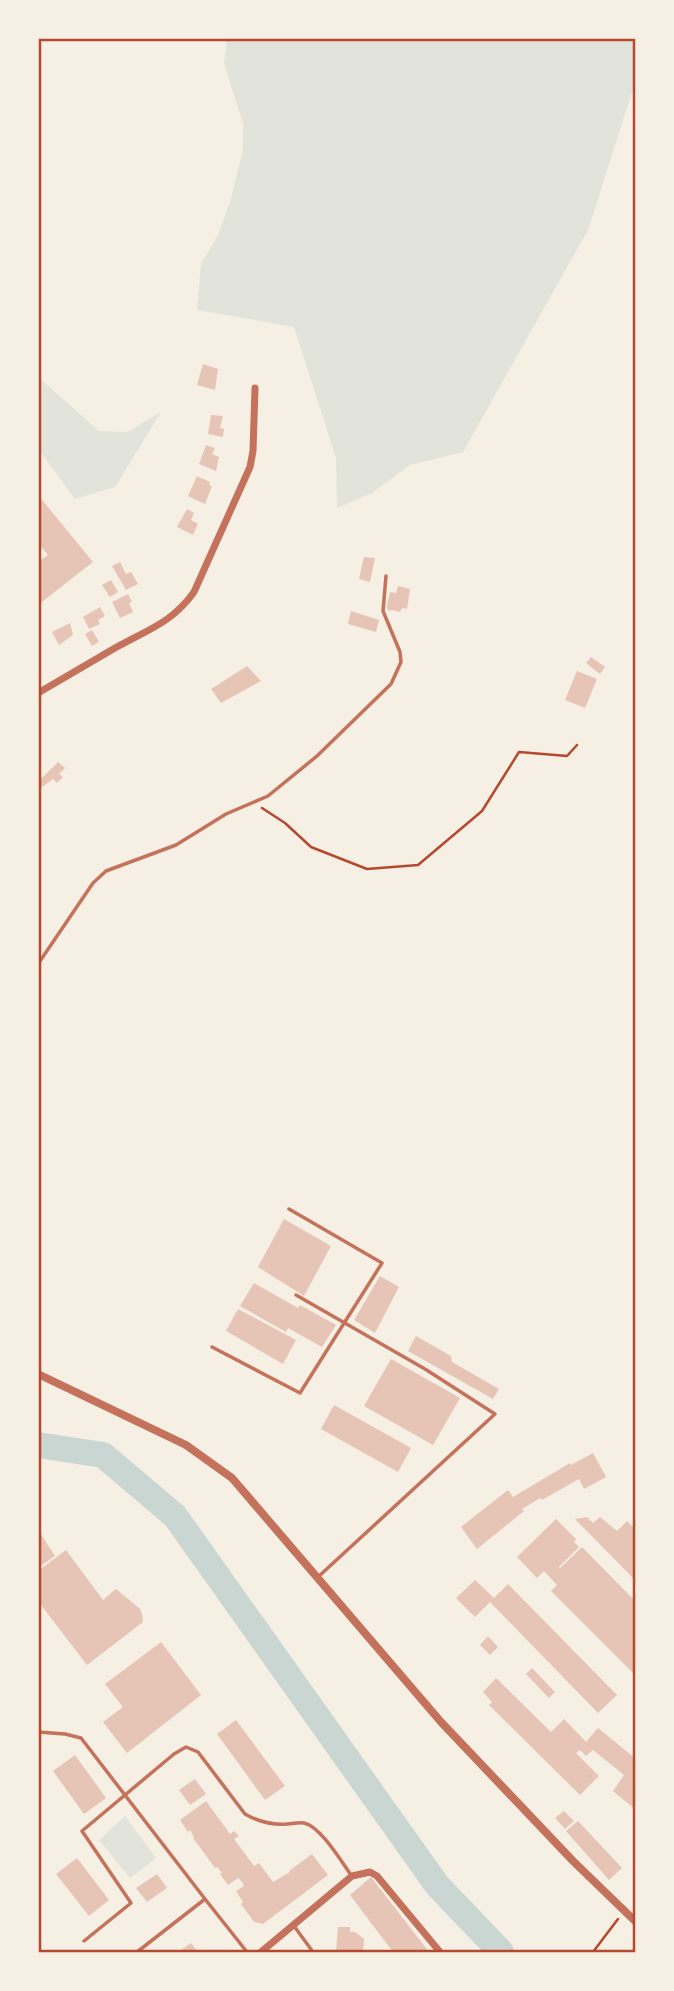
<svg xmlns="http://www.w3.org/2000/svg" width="674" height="1991" font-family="'Alegreya Sans',sans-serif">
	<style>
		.green { fill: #e2e4dc }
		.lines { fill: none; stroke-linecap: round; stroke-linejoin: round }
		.river { stroke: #c9d6d2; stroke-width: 26 }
		.building { fill: #e6c5b7 }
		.path { stroke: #b5482f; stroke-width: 2.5 }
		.service { stroke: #c5725c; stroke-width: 3.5 }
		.minor { stroke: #c5725c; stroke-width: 7 }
		.tertiary { stroke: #c5725c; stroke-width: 8 }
		.neatline { fill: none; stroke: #b5482f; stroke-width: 2.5 }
	</style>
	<rect width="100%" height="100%" fill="#f6efe4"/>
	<!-- green -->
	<g class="green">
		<polygon points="227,39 635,39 635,83 588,230 463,452 410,465 372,493 337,508 336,458 294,327 197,310 201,264 218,235 230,202 243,149 243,123 224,64"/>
		<polygon points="39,378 99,431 127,432 161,412 115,487 75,499 39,450"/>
		<polygon points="125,1816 156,1858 130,1878 99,1840"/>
	</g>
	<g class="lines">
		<!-- river -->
		<polyline class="river" points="38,1445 103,1455 175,1516 437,1885 501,1952"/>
	</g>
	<!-- building -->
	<g class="building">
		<polygon points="203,364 218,369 215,390 197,385"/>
		<polygon points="211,415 223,416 220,428 224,429 223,437 208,434"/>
		<polygon points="206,445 215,448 212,454 219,457 216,471 199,464"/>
		<polygon points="197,476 210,482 209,485 212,486 205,504 188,496"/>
		<polygon points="38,495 93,562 38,605 38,562 48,555 38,543"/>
		<polygon points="187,509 194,513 191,520 198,524 193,535 177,527"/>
		<polygon points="364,557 375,558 370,582 359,579"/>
		<polygon points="120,562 126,574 131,572 138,584 126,590 112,566"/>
		<polygon points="111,580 118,592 110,597 102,585"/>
		<polygon points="398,586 410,589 407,609 402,608 400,612 392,610 388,611 387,605 390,592 396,593"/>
		<polygon points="128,594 132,602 129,603 133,612 120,618 112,602"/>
		<polygon points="100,607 105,616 98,620 100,624 89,629 83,617"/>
		<polygon points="351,611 379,620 376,632 348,624"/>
		<polygon points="70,623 73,635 59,645 52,632"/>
		<polygon points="92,630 99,642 92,646 85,634"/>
		<polygon points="591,657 605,667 600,674 586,663"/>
		<polygon points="247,666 261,681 221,703 211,689"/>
		<polygon points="577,671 597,679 585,708 565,700"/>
		<polygon points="58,762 65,768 59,774 63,777 57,783 53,779 38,790 38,773 42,778"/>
		<polygon points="284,1219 331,1246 304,1296 258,1267"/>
		<polygon points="380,1276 399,1287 375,1333 354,1320"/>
		<polygon points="254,1283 298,1308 300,1305 336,1325 322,1347 288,1328 286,1332 240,1306"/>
		<polygon points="238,1309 296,1340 283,1364 226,1331"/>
		<polygon points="416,1336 451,1356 452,1362 499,1389 493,1399 408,1351"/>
		<polygon points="391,1359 460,1398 433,1445 364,1406"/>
		<polygon points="334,1405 411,1448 398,1472 321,1429"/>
		<polygon points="593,1453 606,1477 584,1489 579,1479 542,1500 540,1498 522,1509 524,1511 477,1549 461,1527 508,1490 513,1497 570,1463 571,1465"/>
		<polygon points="587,1517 593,1523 600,1517 617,1531 627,1521 636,1530 636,1581 575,1519"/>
		<polygon points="556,1519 576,1539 574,1542 579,1547 559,1567 560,1568 582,1547 636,1602 636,1676 551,1591 557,1585 544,1571 537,1578 517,1557"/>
		<polygon points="38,1530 55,1556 38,1568"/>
		<polygon points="66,1550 103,1600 116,1589 140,1609 142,1614 143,1622 87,1665 38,1601 38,1571"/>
		<polygon points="475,1580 494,1598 508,1584 617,1695 598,1713 490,1602 475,1617 456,1598"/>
		<polygon points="488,1636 498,1647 490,1655 480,1645"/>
		<polygon points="161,1642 201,1695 127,1753 103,1722 123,1707 105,1684"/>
		<polygon points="532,1668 555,1692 549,1698 526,1674"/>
		<polygon points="496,1678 551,1732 564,1719 586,1742 598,1728 636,1759 636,1810 613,1791 624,1775 593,1750 586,1756 580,1750 576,1753 599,1776 580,1795 489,1705 492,1702 483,1692"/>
		<polygon points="236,1720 285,1786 265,1800 217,1734"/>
		<polygon points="75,1755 106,1798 84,1814 53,1771"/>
		<polygon points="195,1779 206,1794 190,1805 179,1790"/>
		<polygon points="206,1801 230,1834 234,1831 239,1836 234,1839 254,1866 259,1863 273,1882 290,1872 289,1871 312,1854 328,1875 263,1924 254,1922 241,1904 243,1902 236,1891 244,1886 242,1882 238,1878 228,1885 220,1874 222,1873 217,1867 215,1868 193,1838 194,1837 190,1830 188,1832 180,1820"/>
		<polygon points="564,1811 574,1821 565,1829 555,1818"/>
		<polygon points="578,1821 622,1868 609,1880 566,1831"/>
		<polygon points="77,1858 109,1900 89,1916 56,1874"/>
		<polygon points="157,1874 167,1888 147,1902 136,1888"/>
		<polygon points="371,1877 429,1952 393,1952 350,1895"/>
		<polygon points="338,1927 350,1927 350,1932 355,1932 364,1939 363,1952 336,1952"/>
		<polygon points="191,1943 198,1952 178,1952"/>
	</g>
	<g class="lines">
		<!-- path -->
		<g class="path">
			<polyline points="262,808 285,823 311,847 367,869 418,865 482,811 519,752 567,756 577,745"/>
			<polyline points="593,1952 618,1919"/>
		</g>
		<!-- service -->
		<g class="service">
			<polyline points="38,964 93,883 106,871 176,845 226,814 268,796 317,756 391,684 401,662 400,652 383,611 386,576"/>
			<polyline points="296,1295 425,1369 495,1414 318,1577"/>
			<polyline points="212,1347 300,1393 382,1263 289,1209"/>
			<polyline points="38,1732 65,1734 81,1738 205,1899"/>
			<polyline points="294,1926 313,1952"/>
			<path d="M84,1941l47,-38 -49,-72 92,-77 12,-7 12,5 47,62c12,7 28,11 42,10 6,0 11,-2 17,-1 16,3 37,38 47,52"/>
			<polyline points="137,1952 205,1899 247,1952"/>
		</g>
		<!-- minor -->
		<g class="minor">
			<path d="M38,693c26,-15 51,-30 77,-45 32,-18 57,-25 79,-56l56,-125 3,-16 2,-63"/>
			<polyline points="261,1952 352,1876 370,1872 377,1876 440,1952"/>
		</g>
		<!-- tertiary -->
		<polyline class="tertiary" points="38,1374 186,1445 232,1478 441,1722 573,1861 636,1922"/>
	</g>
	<!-- border -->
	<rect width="674" height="1991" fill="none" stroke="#f6efe4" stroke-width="80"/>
	<rect x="40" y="40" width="594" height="1911" class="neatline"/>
</svg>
